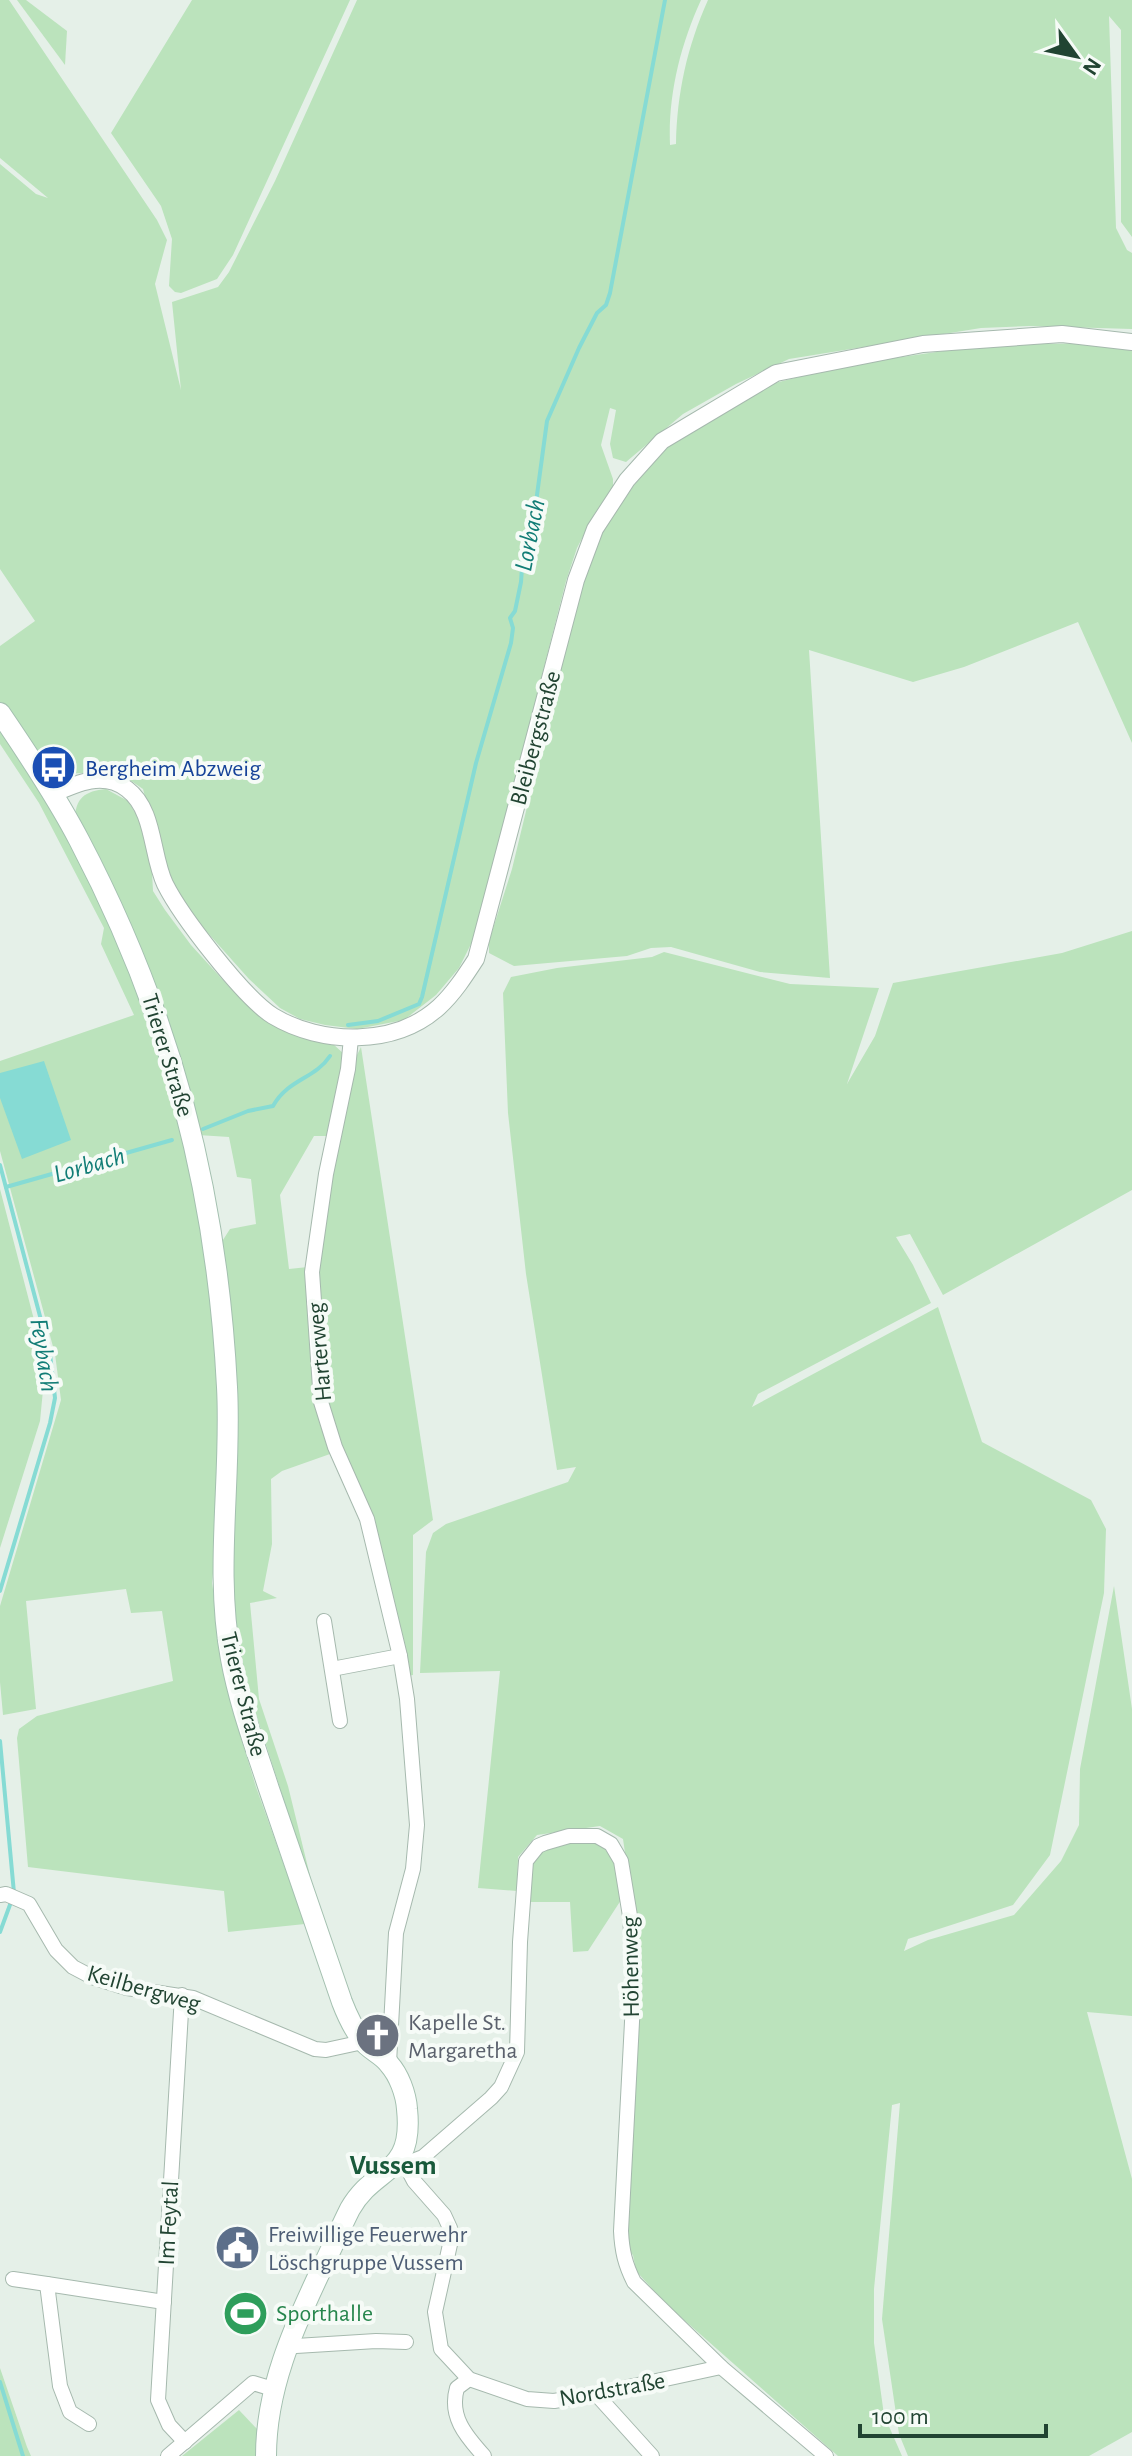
<svg xmlns="http://www.w3.org/2000/svg" width="1132" height="2456" font-family="'Alegreya Sans',sans-serif">
	<style>
		.green { fill: #bbe3bc }
		.water { fill: #86dbd4 }
		.lines { fill: none; stroke-linecap: round; stroke-linejoin: round }
		.stream { stroke: #86dbd4; stroke-width: 4 }
		.minor-casing { stroke: #a6b9ae; stroke-width: 16 }
		.tertiary-casing { stroke: #a6b9ae; stroke-width: 18 }
		.secondary-casing { stroke: #a4c0b0; stroke-width: 22 }
		.minor { stroke: #fff; stroke-width: 14 }
		.tertiary { stroke: #fff; stroke-width: 16 }
		.secondary { stroke: #fff; stroke-width: 20 }
		.labels { text-anchor: middle; stroke-width: 8; stroke-linejoin: round; paint-order: stroke }
		.street-label { font-size: 24px; fill: #214432; stroke: #f6fbf7 }
		.transit-label { font-size: 24px; fill: #164399; stroke: #f6fbf7; text-anchor: start }
		.worship-label { font-size: 24px; fill: #5b616d; stroke: #f6fbf7; text-anchor: start }
		.service-label { font-size: 24px; fill: #4e5e75; stroke: #f6fbf7; text-anchor: start }
		.leisure-label { font-size: 24px; fill: #27864d; stroke: #f6fbf7; text-anchor: start }
		.water-label { font-size: 26px; font-style: italic; fill: #127d76; stroke: #f6fbf7 }
		.quarter-label { font-size: 28px; font-weight: bold; fill: #195a3b; stroke: #f6fbf7 }
	</style>
	<rect width="100%" height="100%" fill="#e5f0e8"/>
	<!-- green -->
	<g class="green">
		<path d="M0,0h9l148,220 10,20 -12,44 26,106 -9,-88 46,-15 11,-15 46,-91 82,-181h344c-21,46 -33,95 -31,145l6,-1c1,-51 11,-97 32,-144h424v237l-11,-15v-192l-12,-14 7,212 11,22 5,3v76l-103,-3 -48,2 -192,31 -53,25 -53,30 -57,48 -13,-4 -3,-14 6,-34 -6,-2 -9,37 12,34v9l-18,25 -18,35 -11,33 -90,353 -17,34 -23,27 -32,25 -47,9 -32,-4 -25,-6 -20,-11 -31,-29 -59,-66 -25,-41 -22,-83 -25,-17 -63,2 -15,-10 -40,-57v-61l35,-25 -35,-52v-405l36,30 12,4 -48,-40z"/>
		<polygon points="17,0 26,0 67,31 65,65"/>
		<polygon points="192,0 350,0 233,255 217,279 181,293 175,292 169,286 172,239 161,206 111,133"/>
		<polygon points="1095,343 1132,346 1132,743 1078,622 964,667 913,682 809,650 830,978 760,972 671,947 651,948 627,956 514,966 489,953 489,941 512,869 581,584 602,532 635,484 673,441 699,422 775,383 846,365 985,345"/>
		<polygon points="0,728 49,800 87,871 150,1023 190,1158 214,1316 222,1400 218,1524 212,1583 231,1705 256,1787 305,1924 228,1932 224,1891 28,1867 17,1738 19,1729 37,1716 173,1681 162,1611 131,1613 126,1589 26,1601 36,1709 3,1715 0,1682 0,1606 61,1400 55,1354 0,1151 0,1061 134,1015 101,944 104,928 39,803 0,744"/>
		<path d="M106,789l22,12 12,20 12,51 1,19 12,19 26,35 41,45 39,29 47,23 15,2 11,10 -16,82h-14l-34,59 9,74 19,-2 9,138 13,49 -48,17 -11,8 1,65 -9,47 14,7 -27,5 9,96 29,87 27,110 -80,-247 -14,-406 9,-14 26,-5 -5,-45 -14,-2 -8,-40 -31,-2 -123,-315c0,-22 10,-29 31,-31z"/>
		<polygon points="1132,931 1132,1190 943,1295 910,1234 896,1237 913,1265 931,1303 758,1394 752,1407 938,1307 982,1442 1091,1500 1106,1529 1104,1593 1050,1855 1013,1905 908,1939 904,1951 928,1940 1014,1915 1061,1861 1079,1825 1080,1769 1114,1586 1132,1709 1132,2016 1087,2012 1132,2179 1132,2432 1089,2456 908,2456 899,2434 882,2319 900,2103 892,2105 874,2289 874,2343 884,2415 902,2456 838,2456 666,2304 636,2271 633,2255 627,2249 638,1942 623,1839 600,1826 537,1835 518,1857 517,1891 478,1888 500,1671 420,1673 426,1552 433,1533 446,1524 568,1482 576,1467 557,1470 526,1274 508,1113 503,993 511,977 557,968 652,957 664,952 790,984 879,988 847,1084 875,1036 893,983 1062,953"/>
		<polygon points="361,1047 433,1520 413,1535 413,1675 408,1676 395,1604 373,1519 346,1463 326,1403 317,1269 332,1166 355,1059"/>
		<polygon points="0,1189 45,1362 39,1364 43,1390 40,1421 0,1548"/>
		<polygon points="596,1839 615,1861 621,1900 588,1951 573,1952 570,1902 531,1902 530,1862 543,1847"/>
		<polygon points="0,2368 27,2447 31,2456 0,2456"/>
		<polygon points="239,2410 258,2430 257,2456 182,2456"/>
	</g>
	<!-- water -->
	<polygon class="water" points="44,1061 71,1140 22,1159 0,1098 0,1073"/>
	<g class="lines">
		<!-- stream -->
		<g class="stream">
			<polyline points="348,1025 378,1021 419,1004 422,997 476,763 511,643 513,628 510,618 515,611 521,582 523,554 532,532 547,421 579,348 597,313 606,305 610,293 665,0"/>
			<path d="M203,1129l45,-18 25,-5c15,-27 42,-27 57,-50"/>
			<polyline points="0,1165 50,1354 55,1398 50,1423 0,1591"/>
			<polyline points="6,1187 172,1140"/>
			<polyline points="0,1741 14,1893"/>
			<polyline points="0,1932 11,1902"/>
			<polyline points="0,2382 23,2456"/>
		</g>
		<defs>
			<g id="minor">
				<polyline points="351,1038 348,1069 326,1174 312,1272 321,1402 335,1447 367,1519 400,1656 407,1699 417,1825 413,1869 396,1933 389,2063"/>
				<polyline points="324,1621 340,1721"/>
				<polyline points="332,1669 400,1656"/>
				<polyline points="0,1895 6,1894 29,1904 56,1950 73,1967 92,1977 127,1988 193,1998 315,2049 326,2050 363,2042"/>
				<polyline points="182,1995 158,2400 169,2425 185,2442"/>
				<polyline points="400,2159 405,2164 414,2181 444,2215 450,2228 451,2240 435,2312 441,2349 469,2379 527,2399 554,2401 596,2394 721,2367"/>
				<path d="M405,2164l18,-7 68,-59 10,-11 16,-35 3,-110 6,-81 12,-15 7,-3 24,-7h28l14,8 10,17 9,55 4,68 -13,247c1,20 4,33 13,51l87,85 105,89"/>
				<polyline points="13,2279 47,2284"/>
				<polyline points="288,2343 296,2346 376,2341 406,2342"/>
				<path d="M469,2379l-12,9c-8,28 8,47 27,68"/>
				<polyline points="596,2394 652,2456"/>
				<polyline points="89,2424 70,2412 60,2386 47,2284 164,2302"/>
				<polyline points="168,2456 253,2383 273,2389"/>
			</g>
			<path id="tertiary" d="M53,794c24,-11 51,-23 74,-5 28,21 24,66 38,95 16,32 78,113 108,132 48,29 122,31 166,-9 15,-14 26,-31 37,-48l100,-379 19,-51 32,-49 35,-39 114,-68 147,-29 139,-10 70,8"/>
			<path id="secondary" d="M0,713c28,41 56,83 79,127 92,175 138,350 148,547 5,90 -13,182 4,272 8,44 24,87 38,130 24,71 49,142 73,213 5,13 11,26 20,38 7,10 20,14 27,24 10,11 17,30 18,45 7,67 -32,56 -57,100 -10,20 -19,41 -29,61 -28,59 -55,119 -55,186"/>
		</defs>
		<!-- minor casing -->
		<use href="#minor" class="minor-casing"/>
		<!-- tertiary casing -->
		<use href="#tertiary" class="tertiary-casing"/>
		<!-- secondary casing -->
		<use href="#secondary" class="secondary-casing"/>
		<!-- minor -->
		<use href="#minor" class="minor"/>
		<!-- tertiary -->
		<use href="#tertiary" class="tertiary"/>
		<!-- secondary -->
		<use href="#secondary" class="secondary"/>
	</g>
	<!-- icons -->
	<defs>
		<symbol id="bus-disc" viewBox="-11 -11 22 22"><circle r="9.5" fill="#1a4fb4" stroke="#f6fbf7"/><path d="M-5-6H5V4H4V6H2V4H-2V6H-4V4H-5ZM-3.5-4V0h7V-4ZM-3.5 1.2v1.5H-2V1.2ZM2 1.2v1.5H3.5V1.2Z" fill="#fff"/></symbol>
		<symbol id="church-disc" viewBox="-11 -11 22 22"><circle r="9.5" fill="#6b7280" stroke="#f6fbf7"/><path d="M-1.2-6h2.4v3.5h3.3v2.4h-3.3V6h-2.4V-.1h-3.3v-2.4h3.3Z" fill="#fff"/></symbol>
		<symbol id="civic-disc" viewBox="-11 -11 22 22"><circle r="9.5" fill="#5c6f8a" stroke="#f6fbf7"/><path d="M-.6-6.5H3V-4.5H.6V-3L4-1V1h2V6H-6V1h2V-1L-.6-3ZM-1.2 2.5V6h2.4V2.5Z" fill="#fff"/></symbol>
		<symbol id="stadium-disc" viewBox="-11 -11 22 22"><circle r="9.5" fill="#2e9e5b" stroke="#f6fbf7"/><path d="M0-5a6.5 5 0 1 0 0 10a6.5 5 0 1 0 0-10ZM-3.5-1.8h7v3.6h-7Z" fill="#fff"/></symbol>
	</defs>
	<g fill-rule="evenodd">
		<use href="#bus-disc" x="28" y="742" width="51" height="51"/>
		<use href="#church-disc" x="352" y="2010" width="51" height="51"/>
		<use href="#civic-disc" x="212" y="2222" width="51" height="51"/>
		<use href="#stadium-disc" x="220" y="2288" width="51" height="51"/>
	</g>
	<g class="labels">
		<!-- street labels -->
		<g class="street-label">
			<text transform="translate(535 738) rotate(-75)" y="8">Bleibergstraße</text>
			<text transform="translate(168 1055) rotate(73)" y="8">Trierer Straße</text>
			<text transform="translate(319 1352) rotate(-95)" y="8">Harterweg</text>
			<text transform="translate(244 1694) rotate(76)" y="8">Trierer Straße</text>
			<text transform="translate(630 1967) rotate(-91)" y="8">Höhenweg</text>
			<text transform="translate(144 1988) rotate(16)" y="8">Keilbergweg</text>
			<text transform="translate(168 2223) rotate(-87)" y="8">Im Feytal</text>
			<text transform="translate(612 2389) rotate(-10)" y="8">Nordstraße</text>
		</g>
		<!-- transit labels -->
		<g class="transit-label">
			<text x="85" y="776">Bergheim Abzweig</text>
		</g>
		<!-- worship labels -->
		<g class="worship-label">
			<text x="408" y="2030">Kapelle St.<tspan x="408" dy="28">Margaretha</tspan></text>
		</g>
		<!-- service labels -->
		<g class="service-label">
			<text x="268" y="2242">Freiwillige Feuerwehr<tspan x="268" dy="28">Löschgruppe Vussem</tspan></text>
		</g>
		<!-- leisure labels -->
		<g class="leisure-label">
			<text x="276" y="2321">Sporthalle</text>
		</g>
		<!-- water labels -->
		<g class="water-label">
			<text transform="translate(529 535) rotate(-79)" y="9">Lorbach</text>
			<text transform="translate(89 1164) rotate(-16)" y="9">Lorbach</text>
			<text transform="translate(45 1355) rotate(81)" y="9">Feybach</text>
		</g>
		<!-- quarter labels -->
		<g class="quarter-label">
			<text x="393" y="2174">Vussem</text>
		</g>
	</g>
	<!-- north arrow -->
	<g transform="translate(1076 56) rotate(123)" stroke="#f6fbf7" stroke-width="6" paint-order="stroke">
	<path d="M0-6L14 30L0 20L-14 30Z" fill="#214432"/>
	<text y="-12" font-size="22" font-weight="bold" text-anchor="middle" fill="#214432">N</text>
	</g>
	<!-- scale -->
	<path d="M860 2424v12h186v-12" fill="none" stroke="#214432" stroke-width="4"/>
	<text x="872" y="2424" font-size="24" fill="#214432" stroke="#f6fbf7" stroke-width="6" paint-order="stroke">100 m</text>
</svg>
